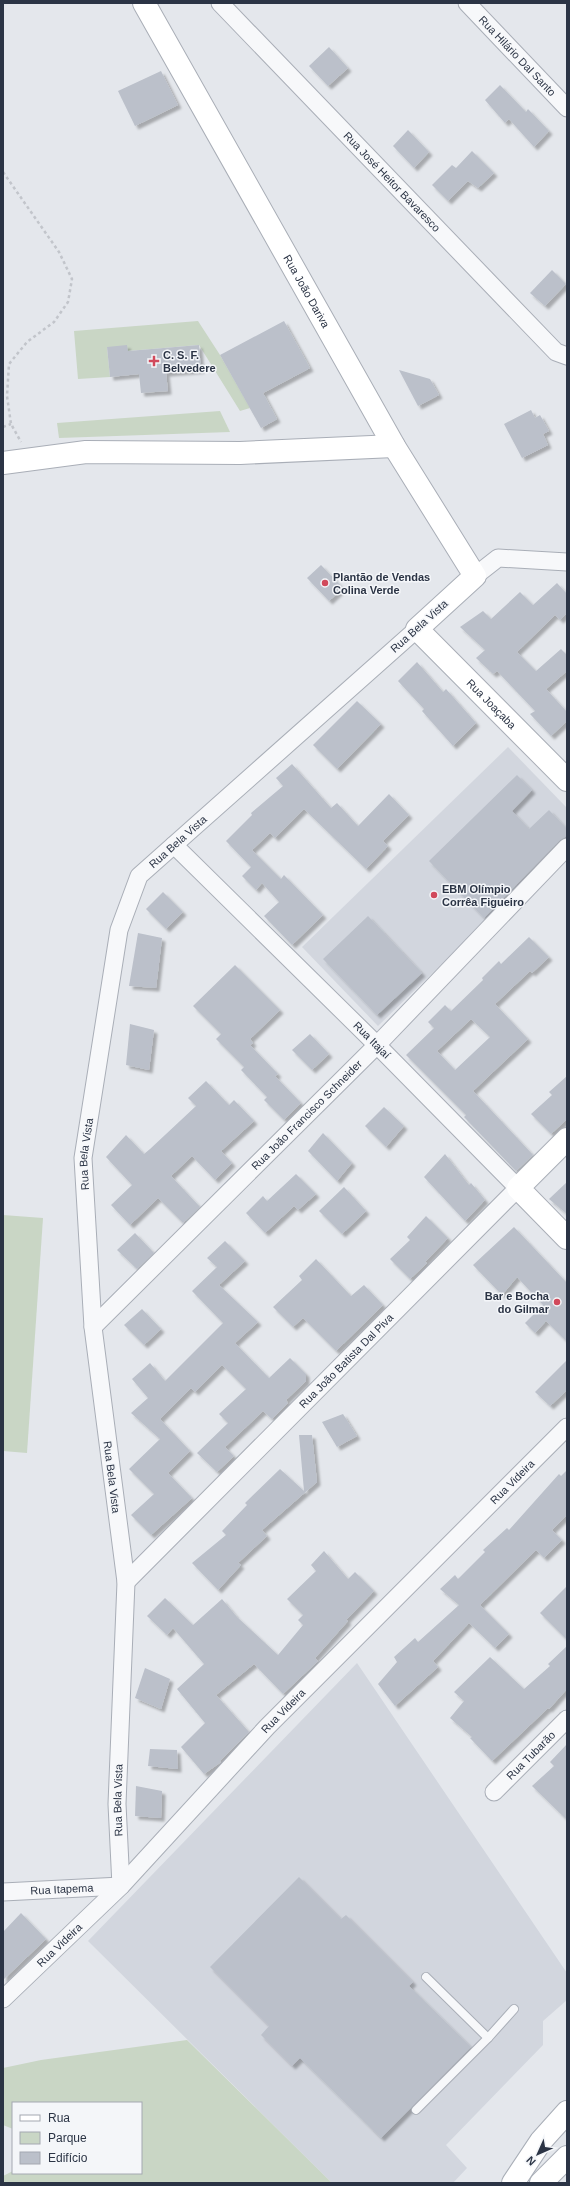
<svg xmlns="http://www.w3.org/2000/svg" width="570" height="2186" font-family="Arial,sans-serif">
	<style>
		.built { fill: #d2d6de }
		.green { fill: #c9d6c5 }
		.building { fill: #bbc0ca; fill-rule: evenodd; filter: url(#shadow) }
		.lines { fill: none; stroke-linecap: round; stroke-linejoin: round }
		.lane-casing { stroke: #a9aeb7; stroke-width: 10 }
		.street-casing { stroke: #a9aeb7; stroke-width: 19 }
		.secondary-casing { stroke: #a9aeb7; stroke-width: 24 }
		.path { stroke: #c2c5cb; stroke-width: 2.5; stroke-dasharray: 3 3; stroke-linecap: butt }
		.lane { stroke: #f7f8fa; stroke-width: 8 }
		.street { stroke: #f7f8fa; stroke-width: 17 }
		.secondary { stroke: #fff; stroke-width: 22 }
		.poi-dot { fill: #d1495b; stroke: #f4f6f9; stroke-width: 1.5 }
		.labels { text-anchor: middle; stroke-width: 3; stroke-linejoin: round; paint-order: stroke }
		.street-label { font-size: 11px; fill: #2b3445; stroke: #f4f6f9 }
		.poi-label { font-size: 11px; font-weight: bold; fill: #2b3445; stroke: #f4f6f9; text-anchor: start }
	</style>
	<defs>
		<filter id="shadow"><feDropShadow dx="3.5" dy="3.5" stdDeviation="1" flood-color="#0004"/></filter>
	</defs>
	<rect width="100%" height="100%" fill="#e4e7ec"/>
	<!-- built -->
	<g class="built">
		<polygon points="508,747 567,808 567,842 378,1026 302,947"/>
		<polygon points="357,1663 567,1973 567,2000 543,2021 543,2045 446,2145 467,2168 453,2183 332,2183 88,1941"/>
	</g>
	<!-- green -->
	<g class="green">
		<polygon points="198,321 220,355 250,408 240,411 199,345 128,351 107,347 110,377 78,379 74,331"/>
		<polygon points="220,411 230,432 59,438 57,423"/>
		<polygon points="3,1215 43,1218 27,1453 3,1451"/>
		<polygon points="187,2040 332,2183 3,2183 3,2176 13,2171 13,2173 141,2173 141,2103 13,2103 13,2129 3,2125 3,2068 41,2060"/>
	</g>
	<!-- building -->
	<g class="building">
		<polygon points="329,47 348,68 328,86 309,66"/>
		<polygon points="161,71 178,105 135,126 118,91"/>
		<polygon points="500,85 526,112 528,109 549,131 534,147 509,119 505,123 485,100"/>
		<polygon points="408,130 429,152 414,168 393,146"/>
		<polygon points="472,151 494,173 478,188 468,181 448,201 432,185 452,165 456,168"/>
		<polygon points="552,270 566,284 545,306 530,293"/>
		<polygon points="284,321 310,368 263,393 277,419 261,428 220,355"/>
		<polygon points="127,345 128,351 199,345 201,370 166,373 168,391 141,393 139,374 110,377 107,347"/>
		<polygon points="399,370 430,379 439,395 418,406"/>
		<polygon points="531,410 535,418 540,415 549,431 543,434 548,445 522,458 504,424"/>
		<polygon points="321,565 343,588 329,601 307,578"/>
		<polygon points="557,583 567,594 567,613 560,620 555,615 517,652 536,671 561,649 567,655 567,671 546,689 567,712 567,721 551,736 530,714 535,711 497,671 493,674 476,658 485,650 460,627 483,611 491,619 520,592 533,605"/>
		<polygon points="417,662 443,692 446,689 476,723 453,746 422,711 424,709 398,681"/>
		<polygon points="357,701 381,724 337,769 313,745"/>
		<polygon points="292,764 331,808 337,803 358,826 389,794 409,815 383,841 388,846 366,869 304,809 275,838 270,833 252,850 281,879 284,875 323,915 292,945 264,916 279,902 262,883 256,890 242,876 251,867 226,841 252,815 251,813 283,786 276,778"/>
		<polygon points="517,775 532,790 512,811 529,829 549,810 567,829 567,836 560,840 484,918 429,861"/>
		<polygon points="163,892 183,912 166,929 146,909"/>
		<polygon points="368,916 422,973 377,1015 323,959"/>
		<polygon points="138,933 162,938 156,988 129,986"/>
		<path d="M529,937l20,20 -17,16 -2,-2 -35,33 33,35 -55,52 60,64 -17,16 -52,-54 2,-2 -60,-60 28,-27 -6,-6 17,-17 6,6 32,-31 -1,-2 17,-17 2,3zM471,1019l19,18 -35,33 -18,-19z"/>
		<polygon points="235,965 280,1010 250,1039 253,1043 250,1045 278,1074 275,1076 301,1103 284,1120 264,1100 267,1097 241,1070 244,1067 216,1039 221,1034 193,1006"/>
		<polygon points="130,1024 154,1030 149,1070 126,1065"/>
		<polygon points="310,1034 329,1054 312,1070 292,1050"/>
		<polygon points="567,1076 567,1119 551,1134 531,1114 552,1095 549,1092"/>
		<polygon points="206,1081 229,1105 234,1100 254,1121 221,1151 232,1163 215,1180 192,1156 171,1176 200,1207 183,1223 158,1198 130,1225 111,1205 132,1185 106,1157 126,1135 144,1154 150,1149 196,1106 188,1098"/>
		<polygon points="384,1107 404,1126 386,1147 365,1126"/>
		<polygon points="323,1133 352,1163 337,1181 308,1151"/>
		<polygon points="445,1154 469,1185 471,1183 485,1200 465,1221 424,1177"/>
		<polygon points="296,1174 316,1194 298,1210 294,1206 265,1233 246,1213 263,1196 267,1201"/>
		<polygon points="567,1182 567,1214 549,1199"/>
		<polygon points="344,1187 366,1211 342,1234 319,1211"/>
		<polygon points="426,1216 448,1238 425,1262 427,1263 410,1279 390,1259 410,1240 407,1237"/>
		<polygon points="514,1227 567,1283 567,1342 546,1321 535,1333 525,1323 543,1305 517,1277 502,1295 473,1265"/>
		<polygon points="135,1233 154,1253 137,1269 117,1250"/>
		<polygon points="225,1241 245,1261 219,1285 258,1322 235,1343 269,1378 290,1358 306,1374 306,1381 286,1400 288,1403 272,1419 263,1411 225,1447 234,1456 217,1472 197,1453 228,1423 219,1414 246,1389 222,1365 195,1392 191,1388 160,1419 190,1451 168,1473 192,1498 151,1535 131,1515 154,1494 129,1469 160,1439 131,1413 148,1398 132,1379 150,1363 165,1381 223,1323 192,1291 217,1267 207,1258"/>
		<polygon points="316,1259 351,1296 364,1285 383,1305 336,1351 303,1318 293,1327 273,1307 302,1280 299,1276"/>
		<polygon points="142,1309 161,1329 144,1345 124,1325"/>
		<polygon points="567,1360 567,1390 550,1406 535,1392"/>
		<polygon points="343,1414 357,1436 337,1447 322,1422"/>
		<polygon points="299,1435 312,1435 317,1482 262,1530 267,1536 238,1563 241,1565 218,1590 192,1563 226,1535 222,1531 247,1505 245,1503 280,1469 304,1491"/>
		<polygon points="567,1470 567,1515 552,1530 562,1540 544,1558 536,1550 480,1605 509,1634 495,1648 469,1623 433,1661 438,1667 395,1706 378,1684 397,1662 394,1657 415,1638 418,1642 459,1605 440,1589 455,1575 458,1579 485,1552 483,1550 507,1528 509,1530 559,1474 561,1476"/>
		<polygon points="324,1551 348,1579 355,1572 374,1591 346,1620 348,1621 315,1658 318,1661 283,1694 254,1664 216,1695 249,1732 220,1761 221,1762 204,1774 181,1747 205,1723 177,1689 204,1664 173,1628 167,1635 147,1616 165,1598 193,1625 222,1599 237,1617 278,1655 303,1625 298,1620 303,1615 287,1599 316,1571 311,1565"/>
		<polygon points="567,1586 567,1640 540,1613"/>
		<polygon points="567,1646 567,1689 549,1709 548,1708 492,1761 470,1738 472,1737 450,1718 464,1701 454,1692 490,1657 524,1689 550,1666 548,1664"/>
		<polygon points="145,1668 170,1679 161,1709 135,1698"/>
		<polygon points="567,1744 567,1820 532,1786 554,1766 550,1762"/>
		<polygon points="150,1749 177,1750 178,1769 148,1766"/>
		<polygon points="136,1786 162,1791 161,1818 135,1816"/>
		<polygon points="299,1877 341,1919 346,1915 413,1982 409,1986 471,2047 381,2138 300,2058 292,2066 261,2035 269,2026 210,1967"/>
		<polygon points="21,1913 46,1939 3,1980 3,1932"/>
	</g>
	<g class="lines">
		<defs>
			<g id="lane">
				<polyline points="426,1977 488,2038"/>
				<polyline points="416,2110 488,2038 514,2009"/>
			</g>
			<g id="street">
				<path id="s1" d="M220,3l336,349 11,4"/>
				<path id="s2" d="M467,3l100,105"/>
				<polyline points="475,576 498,558 567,562"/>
				<path id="s3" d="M93,1327l284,-282 190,-198"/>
				<path id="s4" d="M126,1582l392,-394 -141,-143 -203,-200"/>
				<path id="s5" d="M494,1792l73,-73"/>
				<path id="s6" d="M3,1892l118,-6 -4,-82 9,-222 -33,-255 -10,-169 36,-228 20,-54 278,-247"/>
				<path id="s7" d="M3,1999l118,-113 146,-159 300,-300"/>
			</g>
			<g id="secondary">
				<path id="s8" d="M144,3l250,443 81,130 -58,53 150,151"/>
				<polyline points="3,463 86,452 240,453 394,446"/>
				<polyline points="567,1139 518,1188 567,1238"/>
				<polyline points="513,2183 541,2141 567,2112"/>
				<polyline points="541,2183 567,2157"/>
			</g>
		</defs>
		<!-- lane casing -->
		<use href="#lane" class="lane-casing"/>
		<!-- street casing -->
		<use href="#street" class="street-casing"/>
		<!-- secondary casing -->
		<use href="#secondary" class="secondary-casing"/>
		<!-- path -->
		<g class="path">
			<polyline points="3,172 59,252 72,279 68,302 54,322 27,342 9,364 7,396 11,424 21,442"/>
			<polyline points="3,427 11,424"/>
		</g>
		<!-- lane -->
		<use href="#lane" class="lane"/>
		<!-- street -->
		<use href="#street" class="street"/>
		<!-- secondary -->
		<use href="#secondary" class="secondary"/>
	</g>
	<!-- markers -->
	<g class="poi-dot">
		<path d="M152 355h4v4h4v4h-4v4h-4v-4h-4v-4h4z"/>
		<circle cx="325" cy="583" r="4"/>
		<circle cx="434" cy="895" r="4"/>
		<circle cx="557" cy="1302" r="4"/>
	</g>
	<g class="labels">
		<!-- street labels -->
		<g class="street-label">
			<text dy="4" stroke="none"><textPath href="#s2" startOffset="73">Rua Hilário Dal Santo</textPath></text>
			<text dy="4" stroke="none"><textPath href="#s1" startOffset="248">Rua José Heitor Bavaresco</textPath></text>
			<text dy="4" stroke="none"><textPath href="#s8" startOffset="331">Rua João Dariva</textPath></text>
			<text transform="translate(419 626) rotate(-42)" y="4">Rua Bela Vista</text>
			<text dy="4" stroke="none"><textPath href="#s8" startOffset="846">Rua Joaçaba</textPath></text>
			<text dy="4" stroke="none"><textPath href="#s6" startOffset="1189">Rua Bela Vista</textPath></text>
			<text transform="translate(372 1040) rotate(45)" y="4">Rua Itajaí</text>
			<text dy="4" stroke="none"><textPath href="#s3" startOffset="301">Rua João Francisco Schneider</textPath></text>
			<text dy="4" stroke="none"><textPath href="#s6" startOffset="853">Rua Bela Vista</textPath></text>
			<text dy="4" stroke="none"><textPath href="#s4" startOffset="312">Rua João Batista Dal Piva</textPath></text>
			<text transform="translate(112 1477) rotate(83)" y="4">Rua Bela Vista</text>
			<text dy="4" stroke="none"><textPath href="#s7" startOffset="726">Rua Videira</textPath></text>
			<text dy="4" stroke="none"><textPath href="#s7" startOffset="402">Rua Videira</textPath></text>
			<text dy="4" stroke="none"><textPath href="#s5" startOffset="52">Rua Tubarão</textPath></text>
			<text dy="4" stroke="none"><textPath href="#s6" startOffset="204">Rua Bela Vista</textPath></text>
			<text dy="4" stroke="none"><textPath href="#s6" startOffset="59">Rua Itapema</textPath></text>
			<text dy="4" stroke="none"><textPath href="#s7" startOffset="78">Rua Videira</textPath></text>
		</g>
		<!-- poi labels -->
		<g class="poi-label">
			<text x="163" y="359">C. S. F.<tspan x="163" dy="13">Belvedere</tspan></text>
			<text x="333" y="581">Plantão de Vendas<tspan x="333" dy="13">Colina Verde</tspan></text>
			<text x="442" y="893">EBM Olímpio<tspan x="442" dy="13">Corrêa Figueiro</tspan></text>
			<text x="549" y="1300" text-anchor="end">Bar e Bocha<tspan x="549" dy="13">do Gilmar</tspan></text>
		</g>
	</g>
	<!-- border -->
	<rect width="570" height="2186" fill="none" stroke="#2b3445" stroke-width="8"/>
	<!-- legend -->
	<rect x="12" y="2102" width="130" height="72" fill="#f4f6f9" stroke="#a4a8b1"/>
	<rect x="20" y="2115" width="20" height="6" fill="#ffffff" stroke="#a4a8b1"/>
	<text x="48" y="2122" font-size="12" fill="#2b3445">Rua</text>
	<rect x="20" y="2132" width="20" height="12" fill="#c9d6c5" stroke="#a4a8b1"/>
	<text x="48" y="2142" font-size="12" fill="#2b3445">Parque</text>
	<rect x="20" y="2152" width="20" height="12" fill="#bbc0ca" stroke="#a4a8b1"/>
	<text x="48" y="2162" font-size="12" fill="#2b3445">Edifício</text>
	<!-- north arrow -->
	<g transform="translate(538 2154) rotate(225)" stroke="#f4f6f9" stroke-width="3" paint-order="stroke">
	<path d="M0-3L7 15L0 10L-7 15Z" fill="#2b3445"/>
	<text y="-6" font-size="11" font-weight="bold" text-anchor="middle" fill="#2b3445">N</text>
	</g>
</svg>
